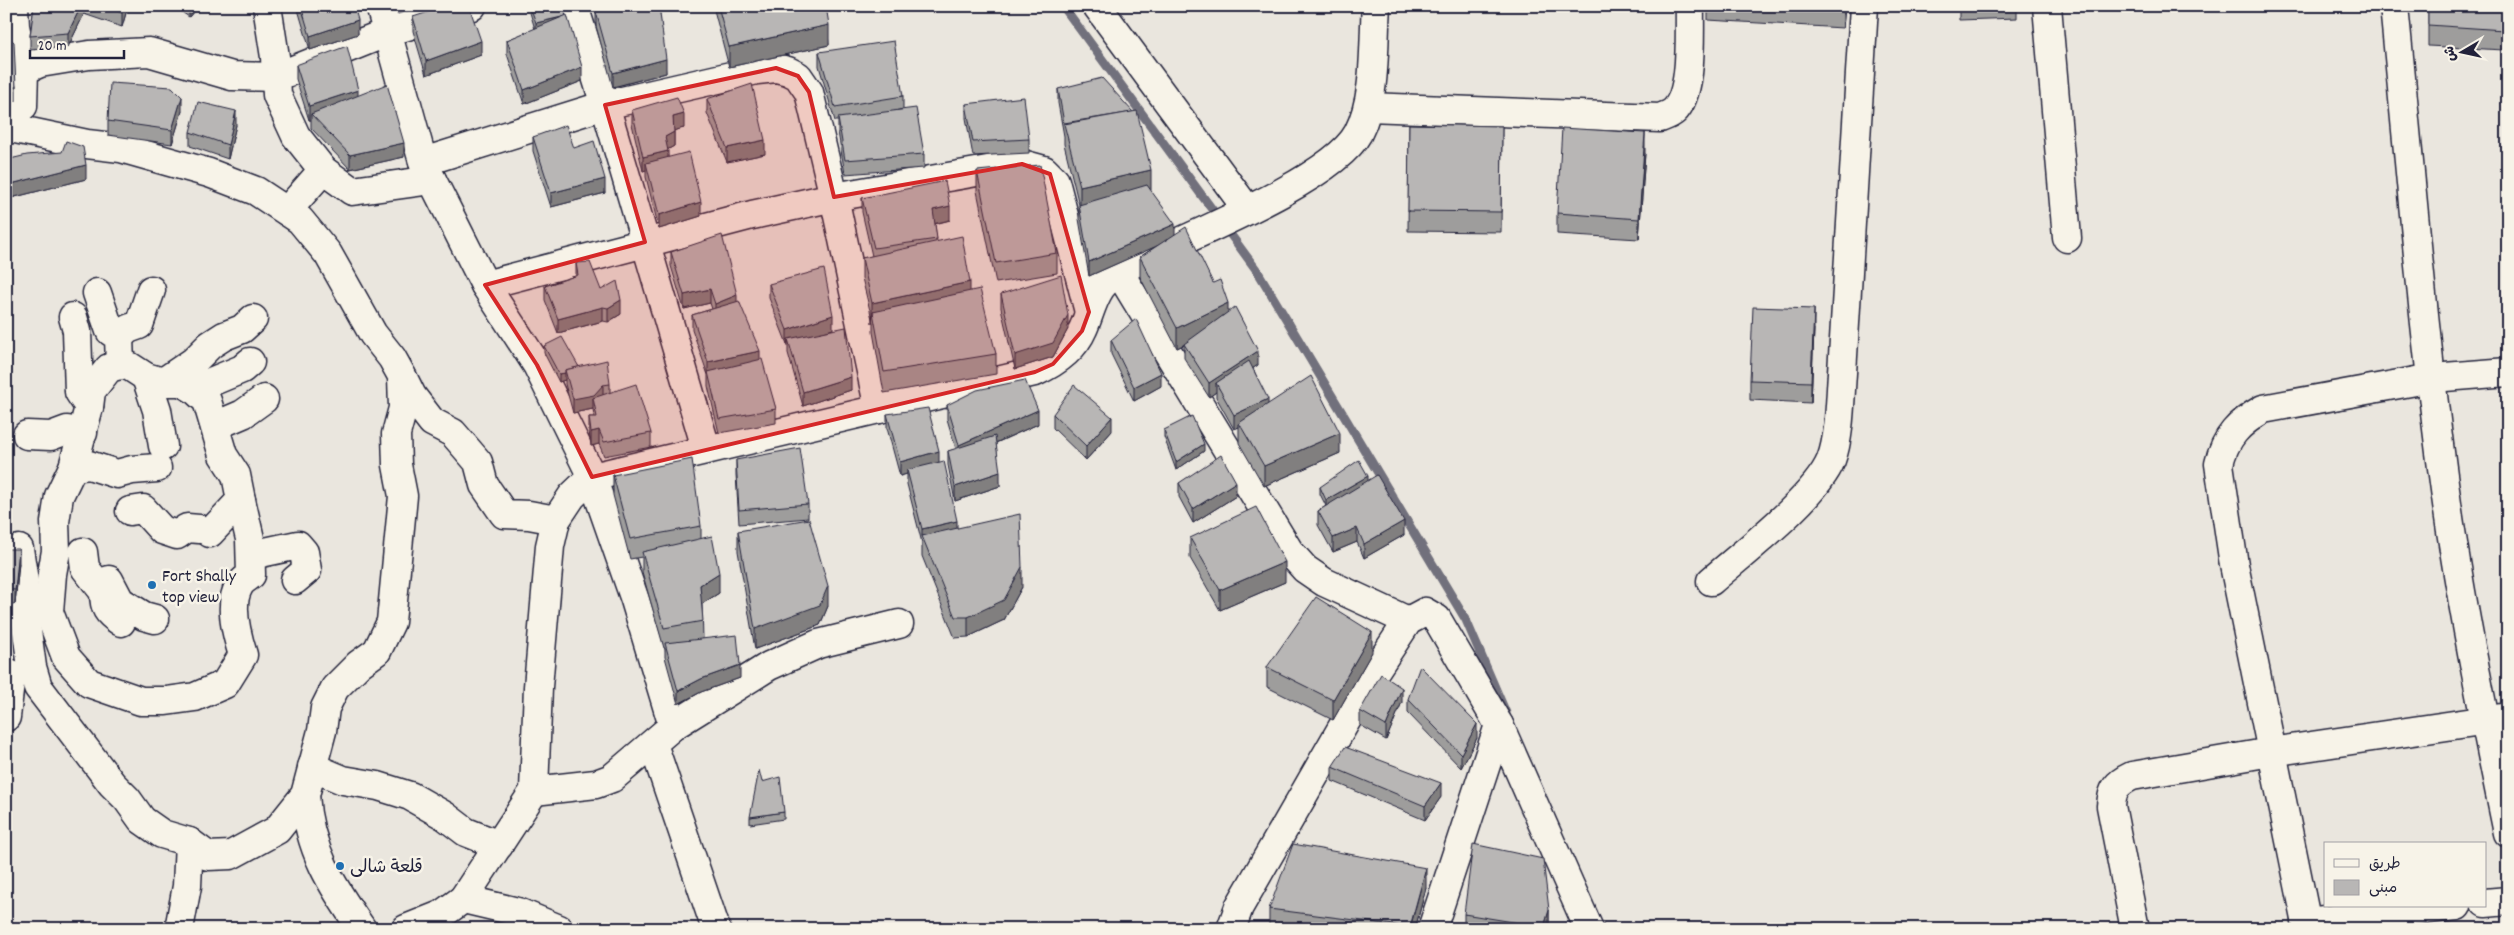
<svg xmlns="http://www.w3.org/2000/svg" width="2514" height="935" font-family="Dekko,'Playpen Sans Arabic',sans-serif">
	<style>
		.lines { fill: none; stroke-linecap: round; stroke-linejoin: round }
		.stream { stroke: #716f7b; stroke-width: 9 }
		.minor-casing { stroke: #22223b; stroke-width: 31 }
		.minor { stroke: #f7f3e8; stroke-width: 28 }
		.wall { fill: #9e9d9c; stroke: #22223b }
		.shaded-wall { fill: #817f7f; stroke: #22223b }
		.building { fill: #b8b6b5; stroke: #22223b }
		.marked { fill: #d62828; fill-opacity: 0.2; stroke: #d62828; stroke-width: 4; stroke-linejoin: round }
		.poi-dot { fill: #1f6fb2; stroke: #f7f3e8; stroke-width: 2 }
		.labels { text-anchor: middle; stroke-width: 5; stroke-linejoin: round; paint-order: stroke }
		.poi-label { font-size: 18px; fill: #22223b; stroke: #f7f3e8; text-anchor: start }
	</style>
	<rect width="100%" height="100%" fill="#eae6de"/>
	<filter id="ink" filterUnits="userSpaceOnUse"><feTurbulence type="fractalNoise" baseFrequency=".02" numOctaves="2"/><feDisplacementMap in="SourceGraphic" scale="10" xChannelSelector="R" yChannelSelector="G"/><feConvolveMatrix kernelMatrix="1 2 1 2 8 2 1 2 1" color-interpolation-filters="sRGB"/></filter>
	<g filter="url(#ink)">
		<g class="lines">
			<!-- stream -->
			<polyline class="stream" points="1063,6 1258,272 1466,620 1506,713"/>
			<defs>
				<g id="minor">
					<polyline points="267,6 275,57 277,95 296,136 323,170 352,191 432,180"/>
					<polyline points="380,6 423,162 485,285 537,365 592,477 635,600 673,726"/>
					<polyline points="574,6 605,105 706,448"/>
					<polyline points="1097,6 1247,209"/>
					<polyline points="2047,6 2067,238"/>
					<path d="M2394,6c17,169 30,338 54,505 16,108 38,215 60,322"/>
					<polyline points="24,70 40,63 89,55 149,52 232,76 276,77 388,32 472,6"/>
					<path d="M1368,107l292,11c5,-2 11,-4 14,-7 20,-19 15,-79 16,-105"/>
					<polyline points="6,120 23,106 24,70 15,26 14,6"/>
					<polyline points="6,127 87,144 121,148 209,173 256,191 300,220 328,254 373,334 392,358 402,376 403,408 396,434 397,465 403,496 391,622 377,651 359,664 335,688 325,708 322,731 305,795 277,830 231,855 208,856 189,842 162,834 142,820 127,799 112,784 38,687 32,667 23,602 24,581 19,549"/>
					<polyline points="423,162 605,105 757,70 776,68 788,71 798,76 809,92 834,197 879,409"/>
					<polyline points="287,211 323,170"/>
					<polyline points="1119,272 1289,551 1305,569 1324,582 1408,621"/>
					<polyline points="485,285 752,215 834,197 1022,164 1044,170 1055,181 1089,312"/>
					<polyline points="97,293 110,331 119,337 120,365"/>
					<path d="M73,317l4,14 2,61 10,15 -16,60 -14,29 -4,26 1,29 -4,23 -3,38 17,45 23,26 52,18h25l29,-4 30,-13 18,-29c-6,-19 -15,-50 -4,-69 2,-4 8,-8 12,-11l-1,-36 -9,-39 -31,33"/>
					<polyline points="119,337 128,329 139,325 151,290"/>
					<polyline points="146,377 157,410 163,446"/>
					<polyline points="403,378 412,396 432,422 453,433 478,462 484,485 504,514 529,515 556,520"/>
					<polyline points="163,382 194,361 210,345 224,336 242,329 253,319"/>
					<polyline points="194,389 242,369 250,362"/>
					<polyline points="89,407 91,391 109,368 120,365 129,366 146,377 163,382 181,382 194,389 207,401 223,455 236,475 241,500"/>
					<polyline points="215,426 243,414 264,399"/>
					<polyline points="27,435 51,436 67,430 83,433"/>
					<polyline points="73,467 89,465 117,474 132,470 157,468"/>
					<polyline points="130,511 143,509 162,530 177,535 187,528 199,529"/>
					<path d="M83,552l2,16 19,24c0,16 3,21 17,30"/>
					<polyline points="251,555 298,545 304,552 307,570 295,580"/>
					<polyline points="109,580 120,601 144,616 155,619"/>
					<path d="M1711,581c32,-28 105,-84 120,-121 9,-24 9,-60 11,-87l22,-367"/>
					<polyline points="6,717 11,674"/>
					<polyline points="653,744 716,929"/>
					<polyline points="312,767 343,780 378,786 410,796 445,816 466,832 499,845"/>
					<polyline points="534,791 596,784 612,778 673,726 769,666 818,644 899,624"/>
					<path d="M305,795c3,54 27,91 57,134"/>
					<polyline points="463,899 518,912 559,929"/>
					<polyline points="2485,903 2508,901"/>
					<polyline points="2306,922 2457,906"/>
					<polyline points="179,929 187,886 189,842"/>
					<path d="M406,929l35,-14 22,-16 71,-108 4,-104 12,-141 6,-26 16,-24 20,-19 443,-105c20,-9 39,-22 48,-43 6,-13 9,-28 17,-40 7,-12 22,-19 34,-26 51,-25 199,-83 224,-130 19,-37 15,-87 18,-127"/>
					<polyline points="1231,929 1239,907 1373,674 1408,621 1425,612 1437,619 1499,725 1589,929"/>
					<polyline points="1432,929 1499,725"/>
					<path d="M2135,929l-24,-123c1,-17 6,-23 21,-30l139,-24 237,-35"/>
					<path d="M2308,929l-74,-364 -15,-101c6,-27 20,-41 44,-55l169,-31 76,-6"/>
				</g>
			</defs>
			<!-- minor casing -->
			<use href="#minor" class="minor-casing"/>
			<!-- minor -->
			<use href="#minor" class="minor"/>
		</g>
		<!-- wall -->
		<g class="wall">
			<polygon points="34,6 128,6 122,27 84,14 68,47 30,50 30,36"/>
			<polygon points="173,6 198,6 189,17"/>
			<polygon points="297,6 354,6 358,34 310,50"/>
			<polygon points="528,6 563,6 582,81 524,104 507,54 507,40 535,29"/>
			<polygon points="592,6 659,6 666,73 613,87 596,26 596,13"/>
			<polygon points="713,6 826,6 829,45 729,67"/>
			<polygon points="1708,6 1845,6 1843,28 1708,20"/>
			<polygon points="1959,6 2017,6 2017,18 1959,20"/>
			<polygon points="2428,6 2505,6 2504,50 2428,46"/>
			<polygon points="413,17 481,55 426,75 413,31"/>
			<polygon points="6,35 16,87 16,101 6,102"/>
			<polygon points="819,52 903,96 903,109 894,111 924,154 924,168 845,174 838,132 838,121 835,121 819,66"/>
			<polygon points="296,65 404,157 350,169 311,128 311,120 309,120 296,79"/>
			<polygon points="1058,89 1151,190 1150,190 1175,234 1228,312 1258,365 1253,368 1268,404 1340,453 1264,486 1239,443 1239,427 1234,429 1216,397 1216,392 1209,397 1184,358 1184,345 1177,348 1140,277 1140,257 1156,246 1089,276 1079,219 1079,205 1064,144 1064,136 1058,103"/>
			<polygon points="707,99 765,154 727,162 707,113"/>
			<polygon points="966,104 1029,139 1029,153 973,156 966,118"/>
			<polygon points="632,110 684,128 674,130 674,146 667,150 668,157 701,216 659,229 646,177 646,170 643,171 632,124"/>
			<polygon points="182,111 172,144 108,135 108,121"/>
			<polygon points="1409,124 1502,126 1501,232 1408,231"/>
			<polygon points="236,125 228,159 190,146 190,132"/>
			<polygon points="533,137 574,148 605,193 551,207 533,151"/>
			<polygon points="1645,153 1639,239 1557,234 1557,213"/>
			<polygon points="6,160 86,179 7,199 6,196"/>
			<polygon points="977,171 1057,253 1057,273 996,283 977,191"/>
			<polygon points="862,198 950,220 935,224 937,241 970,291 996,354 996,374 884,393 873,332 873,323 862,278 862,258 872,256 862,212"/>
			<polygon points="671,252 737,301 760,359 776,409 776,423 719,433 708,386 708,375 692,329 692,315 712,309 710,303 684,309 671,266"/>
			<polygon points="576,263 601,290 621,314 608,322 603,321 558,333 545,300 545,286 576,276"/>
			<polygon points="769,284 833,329 827,331 851,390 803,406 788,353 788,344 787,344 769,298"/>
			<polygon points="1001,294 1068,329 1053,357 1015,369 1001,308"/>
			<polygon points="1814,329 1811,403 1750,400 1750,380"/>
			<polygon points="1111,340 1161,386 1134,401 1111,354"/>
			<polygon points="544,346 610,384 610,393 651,433 651,447 604,456 599,444 591,446 589,431 589,417 594,417 593,409 573,413 565,384 565,380 559,382 544,353"/>
			<polygon points="947,405 1038,424 996,443 1000,486 955,501 948,465 948,451 956,449 947,419"/>
			<polygon points="887,414 939,462 957,528 1022,587 1004,620 968,637 955,638 922,556 922,543 907,484 907,474 900,476 887,428"/>
			<polygon points="1053,414 1112,431 1086,460 1053,428"/>
			<polygon points="1164,430 1204,451 1176,470 1164,437"/>
			<polygon points="736,460 808,504 808,518 739,524 736,474"/>
			<polygon points="613,475 701,526 701,538 719,593 702,604 703,639 740,678 701,692 678,704 665,657 665,648 664,648 642,572 642,557 630,559 613,495"/>
			<polygon points="1368,480 1404,535 1364,558 1357,542 1333,552 1318,525 1318,511 1326,506 1320,494 1320,487"/>
			<polygon points="1179,483 1236,496 1193,523 1179,497"/>
			<polygon points="738,531 828,606 820,625 755,649 738,551"/>
			<polygon points="1190,538 1285,582 1220,610 1190,558"/>
			<polygon points="6,549 19,563 15,604 6,603"/>
			<polygon points="1372,652 1333,720 1267,687 1267,667"/>
			<polygon points="1408,699 1477,738 1461,768 1408,713"/>
			<polygon points="1402,702 1386,740 1360,725 1360,711"/>
			<polygon points="1332,767 1441,797 1425,820 1332,781"/>
			<polygon points="784,812 784,819 750,824 750,817"/>
			<polygon points="1426,888 1415,929 1269,929 1269,909"/>
			<polygon points="1549,910 1549,929 1464,929 1464,914"/>
		</g>
		<!-- shaded-wall -->
		<g class="shaded-wall">
			<polygon points="81,6 84,6 84,14 68,47 68,33"/>
			<polygon points="124,6 128,6 122,27 122,13"/>
			<polygon points="189,6 198,6 189,17"/>
			<polygon points="596,6 619,6 596,14"/>
			<polygon points="1843,6 1845,6 1843,28"/>
			<polygon points="2505,6 2504,50 2504,30"/>
			<polygon points="566,16 536,31 536,23"/>
			<polygon points="358,20 358,34 310,50 310,36"/>
			<polygon points="829,25 829,45 729,67 729,47"/>
			<polygon points="481,41 481,55 426,75 426,61"/>
			<polygon points="666,59 666,73 613,87 613,73"/>
			<polygon points="582,67 582,81 524,104 524,90"/>
			<polygon points="358,90 358,104 311,114 311,120 309,120 309,106"/>
			<polygon points="182,97 182,111 172,144 172,130"/>
			<polygon points="236,111 236,125 228,159 228,145"/>
			<polygon points="684,114 684,128 673,131 673,117"/>
			<polygon points="674,132 674,146 665,151 665,137"/>
			<polygon points="1645,133 1645,153 1639,239 1639,219"/>
			<polygon points="765,140 765,154 727,162 727,148"/>
			<polygon points="404,143 404,157 350,169 350,155"/>
			<polygon points="668,151 668,165 646,163 646,170 643,171 643,157"/>
			<polygon points="86,165 86,179 7,199 7,185"/>
			<polygon points="1151,170 1151,190 1080,207 1080,186"/>
			<polygon points="605,179 605,193 551,207 551,193"/>
			<polygon points="701,202 701,216 659,229 659,215"/>
			<polygon points="950,206 950,220 933,224 933,210"/>
			<polygon points="1175,224 1175,238 1089,276 1089,262"/>
			<polygon points="970,282 970,303 873,312 872,323 872,303"/>
			<polygon points="710,289 710,303 684,309 684,295"/>
			<polygon points="737,295 737,309 715,318 715,304"/>
			<polygon points="621,300 621,314 608,322 608,308"/>
			<polygon points="1228,303 1228,323 1177,348 1177,328"/>
			<polygon points="603,307 603,321 558,333 558,319"/>
			<polygon points="1814,309 1814,329 1811,403 1811,382"/>
			<polygon points="833,315 833,329 789,343 788,339 788,344 787,344 787,330"/>
			<polygon points="1068,315 1068,329 1053,357 1015,369 1015,355"/>
			<polygon points="760,351 760,365 708,374 708,362"/>
			<polygon points="1258,351 1258,365 1220,390 1216,383 1216,392 1209,397 1209,383"/>
			<polygon points="565,373 565,380 559,382 559,374"/>
			<polygon points="1161,373 1161,386 1134,401 1134,387"/>
			<polygon points="851,377 851,390 803,406 803,392"/>
			<polygon points="603,385 603,399 593,398 593,409 573,413 573,399"/>
			<polygon points="1268,399 1268,413 1239,423 1239,427 1234,429 1234,415"/>
			<polygon points="1038,410 1038,424 959,459 959,445"/>
			<polygon points="1112,417 1112,431 1086,460 1086,446"/>
			<polygon points="599,430 599,444 591,446 591,432"/>
			<polygon points="1340,433 1340,453 1264,486 1264,466"/>
			<polygon points="1204,444 1204,451 1176,470 1176,462"/>
			<polygon points="939,451 939,465 907,470 907,474 900,476 900,462"/>
			<polygon points="1000,472 1000,486 955,501 955,487"/>
			<polygon points="1368,476 1368,483 1326,508 1326,500"/>
			<polygon points="1236,482 1236,496 1193,523 1193,509"/>
			<polygon points="957,521 957,535 922,536 922,529"/>
			<polygon points="1404,521 1404,535 1364,558 1364,544"/>
			<polygon points="1357,528 1357,542 1333,552 1333,538"/>
			<polygon points="19,549 19,563 15,604 15,590"/>
			<polygon points="1285,562 1285,582 1220,610 1220,590"/>
			<polygon points="1022,567 1022,587 1004,620 968,637 968,617"/>
			<polygon points="719,573 719,593 700,605 700,585"/>
			<polygon points="828,586 828,606 820,625 755,649 755,629"/>
			<polygon points="1372,632 1372,652 1333,720 1333,700"/>
			<polygon points="740,665 740,678 701,692 678,704 678,691 701,679"/>
			<polygon points="1402,688 1402,702 1386,740 1386,726"/>
			<polygon points="1477,724 1477,738 1461,768 1461,754"/>
			<polygon points="1441,783 1441,797 1425,820 1425,806"/>
			<polygon points="1426,868 1426,888 1415,929 1410,929"/>
			<polygon points="1549,910 1549,929 1544,929 1544,927"/>
		</g>
		<!-- building -->
		<g class="building">
			<polygon points="34,6 81,6 68,33 30,36"/>
			<polygon points="103,6 124,6 122,13"/>
			<polygon points="301,6 354,6 358,20 310,36"/>
			<polygon points="447,6 469,6 481,41 426,61 413,17"/>
			<polygon points="530,6 563,6 566,16 536,23"/>
			<polygon points="613,6 659,6 666,59 613,73 596,12"/>
			<polygon points="718,6 826,6 829,25 729,47"/>
			<polygon points="2428,6 2505,6 2504,30 2428,25"/>
			<polygon points="567,15 582,67 524,90 507,40"/>
			<polygon points="6,35 14,42 16,87 6,88"/>
			<polygon points="894,41 903,96 835,107 819,52"/>
			<polygon points="347,46 358,90 309,106 296,65"/>
			<polygon points="1102,78 1133,112 1064,123 1058,89"/>
			<polygon points="110,83 172,87 182,97 172,130 108,121"/>
			<polygon points="387,84 404,143 350,155 311,114"/>
			<polygon points="752,84 765,140 727,148 707,99"/>
			<polygon points="677,97 684,114 673,117 674,132 665,137 668,151 643,157 632,110"/>
			<polygon points="1024,97 1029,139 973,142 966,104"/>
			<polygon points="198,102 236,111 228,145 190,132"/>
			<polygon points="916,108 924,154 845,160 838,118"/>
			<polygon points="1137,111 1151,170 1080,186 1064,124"/>
			<polygon points="1409,124 1502,126 1501,212 1408,211"/>
			<polygon points="566,125 574,148 594,141 605,179 551,193 533,137"/>
			<polygon points="1562,128 1645,133 1639,219 1557,213"/>
			<polygon points="66,141 83,147 86,165 7,185 6,182 6,160 27,155 62,152"/>
			<polygon points="689,152 701,202 659,215 646,163"/>
			<polygon points="1040,165 1057,253 996,263 977,171"/>
			<polygon points="945,181 950,206 933,210 937,239 874,248 862,198"/>
			<polygon points="1147,185 1175,224 1089,262 1079,205"/>
			<polygon points="1186,227 1213,283 1220,280 1228,303 1177,328 1140,257"/>
			<polygon points="722,235 737,295 715,304 710,289 684,295 671,252"/>
			<polygon points="962,236 970,282 872,303 862,258"/>
			<polygon points="590,262 601,290 617,281 621,300 608,308 603,307 558,319 545,286 578,275 576,263"/>
			<polygon points="824,269 833,315 787,330 769,284"/>
			<polygon points="1061,275 1068,315 1053,343 1015,355 1001,294"/>
			<polygon points="980,289 996,354 884,372 873,312"/>
			<polygon points="739,301 760,351 708,362 692,315"/>
			<polygon points="1235,307 1258,351 1209,383 1184,344"/>
			<polygon points="1753,307 1814,309 1811,382 1750,380"/>
			<polygon points="1136,319 1161,373 1134,387 1111,340"/>
			<polygon points="846,327 851,377 803,392 788,339"/>
			<polygon points="562,337 579,367 565,370 565,373 559,374 544,346"/>
			<polygon points="762,359 776,409 719,419 708,372"/>
			<polygon points="607,360 610,384 603,385 594,395 573,399 565,370"/>
			<polygon points="1249,361 1268,399 1234,415 1216,383"/>
			<polygon points="1311,376 1340,433 1264,466 1239,423"/>
			<polygon points="1025,380 1038,410 959,445 947,405 977,390"/>
			<polygon points="636,384 651,433 604,442 599,430 591,432 589,417 597,417 593,398"/>
			<polygon points="1074,385 1112,417 1086,446 1053,414"/>
			<polygon points="928,408 939,451 900,462 887,414"/>
			<polygon points="1192,416 1204,444 1176,462 1164,430"/>
			<polygon points="995,436 1000,472 955,487 948,451"/>
			<polygon points="800,448 808,504 739,510 736,460"/>
			<polygon points="1221,455 1236,482 1193,509 1179,483"/>
			<polygon points="692,459 701,526 630,539 613,475"/>
			<polygon points="1359,460 1368,476 1326,500 1320,487"/>
			<polygon points="944,461 957,521 922,529 907,470"/>
			<polygon points="1377,475 1404,521 1364,544 1357,528 1333,538 1318,511"/>
			<polygon points="1256,507 1285,562 1220,590 1190,538"/>
			<polygon points="1020,514 1022,567 1004,600 968,617 955,617 922,536"/>
			<polygon points="809,519 828,586 820,605 755,629 738,531"/>
			<polygon points="712,536 719,573 700,585 703,621 664,628 642,552"/>
			<polygon points="6,549 19,549 15,590 6,589"/>
			<polygon points="1316,597 1372,632 1333,700 1267,667"/>
			<polygon points="737,635 740,665 701,679 678,691 665,643"/>
			<polygon points="1420,666 1477,724 1461,754 1408,699"/>
			<polygon points="1381,674 1402,688 1386,726 1360,711"/>
			<polygon points="1345,747 1441,783 1425,806 1332,767"/>
			<polygon points="759,770 762,782 780,777 784,812 750,817"/>
			<polygon points="1293,844 1426,868 1410,927 1269,909"/>
			<polygon points="1473,844 1543,859 1549,910 1544,927 1464,914"/>
		</g>
	</g>
	<!-- marked area -->
	<path class="marked" d="M776,68l22,8 11,16 25,105 188,-33 28,10 39,138 -7,19 -29,33 -18,8 -443,105 -55,-112 -52,-80 160,-43 -40,-137z"/>
	<!-- markers -->
	<g class="poi-dot">
		<circle cx="152" cy="585" r="5"/>
		<circle cx="340" cy="866" r="5"/>
	</g>
	<g class="labels">
		<!-- poi labels -->
		<g class="poi-label">
			<text x="162" y="581">Fort Shally<tspan x="162" dy="21">top view</tspan></text>
			<text x="350" y="872">قلعة شالى</text>
		</g>
	</g>
	<!-- margin -->
	<rect width="2514" height="935" fill="none" stroke="#f7f3e8" stroke-width="25"/>
	<rect x="12" y="12" width="2489" height="910" fill="none" stroke="#22223b" stroke-width="2" filter="url(#ink)"/>
	<!-- legend -->
	<rect x="2324" y="842" width="162" height="65" fill="#f7f3e8" stroke="#a29fa3"/>
	<rect x="2334" y="859" width="25" height="8" fill="#f7f3e8" stroke="#a29fa3"/>
	<text x="2369" y="868" font-size="15" fill="#22223b">طريق</text>
	<rect x="2334" y="880" width="25" height="15" fill="#b8b6b5" stroke="#a29fa3"/>
	<text x="2369" y="892" font-size="15" fill="#22223b">مبنى</text>
	<!-- north arrow -->
	<g transform="translate(2462 52) rotate(261)" stroke="#f7f3e8" stroke-width="4" paint-order="stroke">
	<path d="M0-4L9 19L0 12L-9 19Z" fill="#22223b"/>
	<text y="-8" font-size="14" font-weight="bold" text-anchor="middle" fill="#22223b">ش</text>
	</g>
	<!-- scale -->
	<path d="M30 50v8h94v-8" fill="none" stroke="#22223b" stroke-width="2.5"/>
	<text x="38" y="50" font-size="15" fill="#22223b" stroke="#f7f3e8" stroke-width="4" paint-order="stroke">20 m</text>
</svg>
